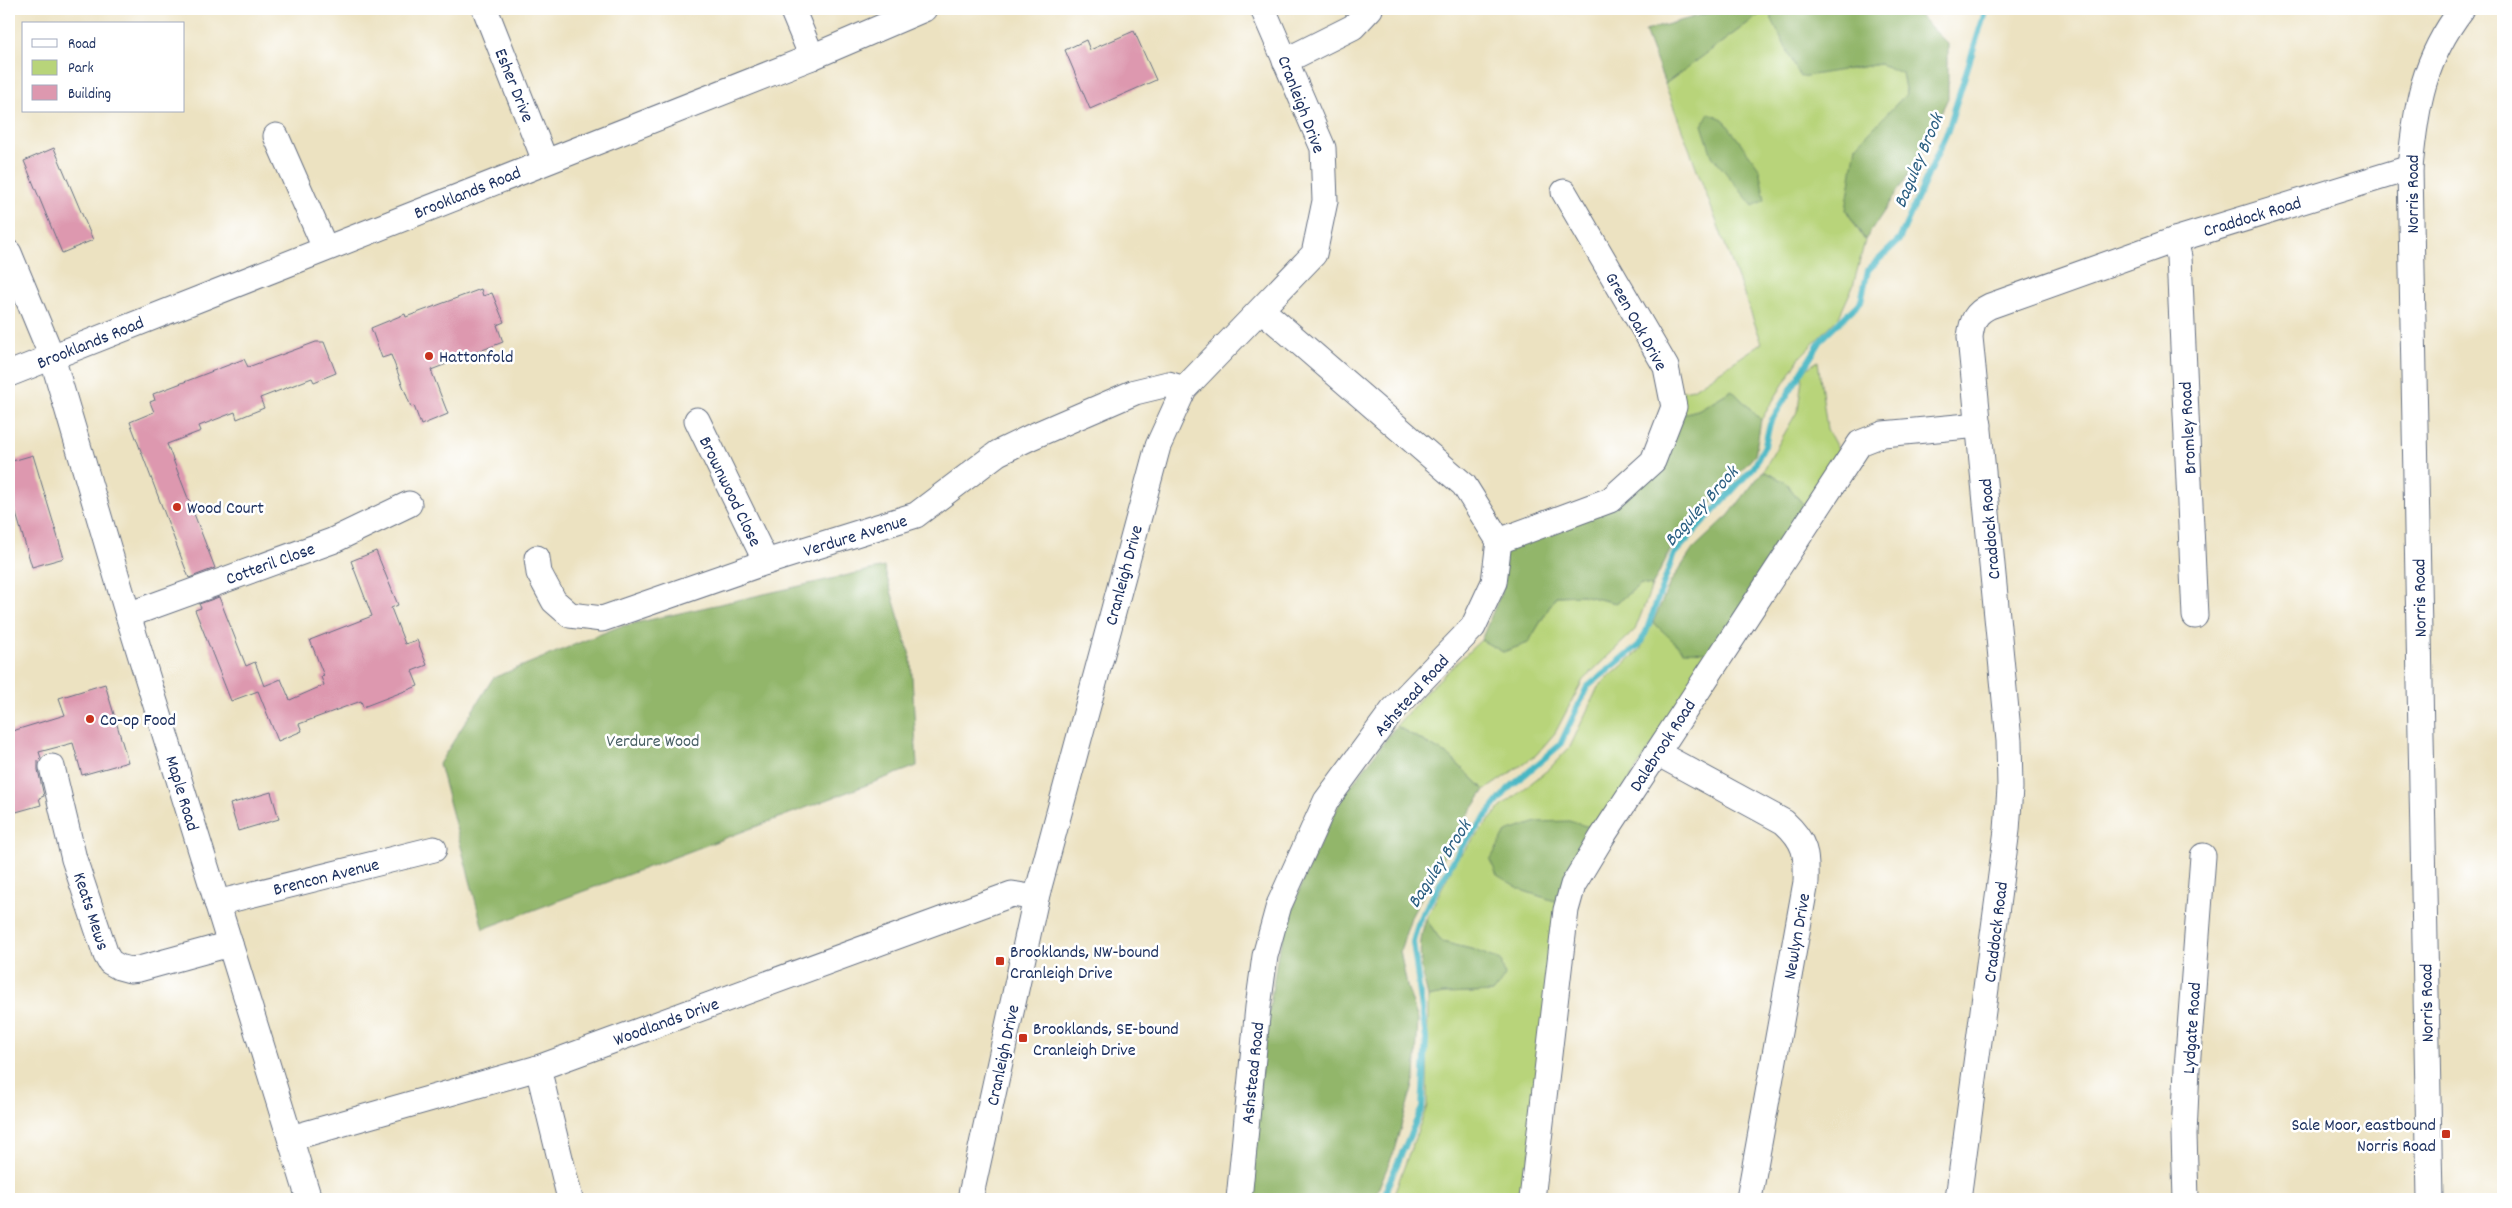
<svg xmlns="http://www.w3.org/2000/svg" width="2512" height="1208" font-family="Dekko,sans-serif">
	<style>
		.green { fill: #b8d47a; stroke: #6a826c }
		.forest { fill: #92b66a; stroke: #567264 }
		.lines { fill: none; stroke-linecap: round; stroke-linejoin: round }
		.stream { stroke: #49b7c4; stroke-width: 6 }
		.building { fill: #dd98af }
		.minor-casing { stroke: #646e81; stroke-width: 27 }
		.minor { stroke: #fff; stroke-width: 25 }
		.poi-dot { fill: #c8321e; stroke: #fff; stroke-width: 2 }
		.labels { text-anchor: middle; stroke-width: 5; stroke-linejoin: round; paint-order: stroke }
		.street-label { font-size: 18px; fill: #1b2f5e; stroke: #fff }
		.poi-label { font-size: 18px; fill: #1b2f5e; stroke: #fff; text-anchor: start }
		.park-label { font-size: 18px; fill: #4a6166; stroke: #fff }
		.water-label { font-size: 19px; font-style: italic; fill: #2b5f82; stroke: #fff }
	</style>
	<rect width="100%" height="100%" fill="#fff"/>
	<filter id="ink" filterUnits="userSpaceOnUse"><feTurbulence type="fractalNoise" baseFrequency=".02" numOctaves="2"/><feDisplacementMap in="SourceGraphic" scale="10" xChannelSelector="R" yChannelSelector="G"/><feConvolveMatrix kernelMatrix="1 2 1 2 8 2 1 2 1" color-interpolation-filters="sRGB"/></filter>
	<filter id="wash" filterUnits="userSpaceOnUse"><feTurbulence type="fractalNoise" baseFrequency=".0096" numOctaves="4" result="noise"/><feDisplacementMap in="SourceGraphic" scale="20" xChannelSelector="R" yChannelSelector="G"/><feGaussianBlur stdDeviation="1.12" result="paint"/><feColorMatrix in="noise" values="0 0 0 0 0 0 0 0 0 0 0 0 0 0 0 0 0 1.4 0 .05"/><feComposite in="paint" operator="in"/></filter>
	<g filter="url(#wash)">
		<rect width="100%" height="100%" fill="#ece2c1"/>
		<!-- green -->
		<g class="green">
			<polygon points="1767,9 1845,70 1880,64 1902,72 1906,94 1886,116 1846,210 1865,241 1853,286 1839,317 1800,357 1761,420 1732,390 1698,410 1678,415 1678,392 1693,389 1762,343 1665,84"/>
			<polygon points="1818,361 1827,429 1840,453 1806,508 1785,482 1763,471 1798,410 1803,371"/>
			<polygon points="1641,584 1652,586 1635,630 1583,680 1555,733 1536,755 1485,790 1448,755 1396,726 1428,690 1481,640 1503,652 1528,643 1556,596 1582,595 1616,603"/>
			<polygon points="1653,622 1665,632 1713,652 1597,829 1524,891 1558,902 1525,1199 1392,1199 1427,1106 1428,997 1443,994 1494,992 1475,950 1442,942 1426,919 1456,860 1500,808 1550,768 1570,747 1598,687 1640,650"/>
		</g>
		<!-- forest -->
		<g class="forest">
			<polygon points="1722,9 1767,9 1665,84 1645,31"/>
			<polygon points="1767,9 1913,9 1948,44 1948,98 1920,157 1865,240 1846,210 1856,146 1906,94 1902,73 1880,64 1800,77"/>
			<polygon points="1709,113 1723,119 1759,168 1765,200 1753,206 1712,156 1702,125"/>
			<polygon points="1732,390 1761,420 1755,455 1672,547 1652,586 1641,584 1616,603 1582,595 1556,596 1528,643 1503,652 1481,640 1504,586 1506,546 1621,502 1678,415 1698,410"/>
			<polygon points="1763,471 1785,482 1806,508 1713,652 1684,651 1653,622 1670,583 1693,549 1729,515"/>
			<polygon points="884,567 911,659 917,766 483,929 439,764 493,678 618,627"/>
			<polygon points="1396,726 1448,755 1485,790 1460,827 1411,917 1400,951 1407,986 1418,1020 1415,1078 1393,1154 1374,1199 1249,1199 1264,1042 1278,953 1303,880 1342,798"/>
			<polygon points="1569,821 1597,829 1558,902 1524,891 1497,875 1490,860 1506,832 1537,822"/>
			<path d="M1426,919l16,23 33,8 26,11 4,15 -11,16 -51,2 -15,3c-7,-29 -12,-48 -2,-78z"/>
		</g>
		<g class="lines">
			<!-- stream -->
			<polyline class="stream" points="1385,1199 1387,1187 1422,1108 1426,1039 1413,942 1419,920 1460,849 1508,789 1560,745 1587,687 1639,645 1646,632 1674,554 1754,467 1765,445 1770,423 1822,339 1861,301 1868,270 1899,240 1948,130 1986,9"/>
		</g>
		<g id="blocks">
			<!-- building -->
			<g class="building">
				<polygon points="1134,31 1156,80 1090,109 1065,50 1086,40 1090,50"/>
				<polygon points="54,148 93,240 62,253 24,161"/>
				<polygon points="481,289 483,296 492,293 504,322 497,325 503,342 431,370 448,414 421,425 414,406 411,407 391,355 382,358 371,328 405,314 406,317"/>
				<polygon points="316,342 324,342 336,373 314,382 312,378 260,398 264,408 237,419 235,412 199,426 201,431 167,444 215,568 189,578 130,422 154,412 150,402 155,400 153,394 244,359 248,367"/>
				<polygon points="33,455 64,558 32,567 9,490 9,462"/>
				<polygon points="376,551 398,605 391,608 405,644 417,640 427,665 412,671 418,686 363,707 361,701 299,724 302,731 278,741 258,691 231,701 195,610 201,608 199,604 219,597 246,666 255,662 264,686 281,679 290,700 324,685 321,677 324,676 310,640 372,616 351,561"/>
				<polygon points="105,684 128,762 82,775 73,743 39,752 41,758 38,761 38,770 44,796 39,798 41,805 9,814 9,732 65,715 59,698"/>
				<polygon points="271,792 279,819 238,831 230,804"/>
			</g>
		</g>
	</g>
	<g filter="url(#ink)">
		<use href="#blocks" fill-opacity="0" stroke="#646e81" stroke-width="1"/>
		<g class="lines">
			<defs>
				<g id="minor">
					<polyline points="485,9 545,161"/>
					<polyline points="792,9 812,57"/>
					<polyline points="1285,61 1353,27 1370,9"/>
					<polyline points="276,136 325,248"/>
					<polyline points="2175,240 2179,257 2195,616"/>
					<polyline points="9,253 52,357 128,615 309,1199"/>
					<polyline points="9,374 812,57 924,9"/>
					<polyline points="697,420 766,562"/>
					<polyline points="1499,541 1610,500 1653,461 1674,407 1666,367 1564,192"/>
					<polyline points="537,558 539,573 554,601 570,615 602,619 766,562 916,515 998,453 1031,437 1135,392 1168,384 1184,389"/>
					<polyline points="128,615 332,541 409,504"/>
					<path d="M1657,753l127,69c22,20 23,32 22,60l-57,317"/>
					<polyline points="52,767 74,859 106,955 110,962 119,967 130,970 139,969 230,944"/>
					<polyline points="217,903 434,849"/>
					<polyline points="538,1068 570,1199"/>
					<polyline points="291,1138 538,1068 1012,894 1036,898"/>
					<polyline points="970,1199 1036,898 1158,446 1184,389 1314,254 1325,201 1323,148 1263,9"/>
					<polyline points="1239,1199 1258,1007 1265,956 1279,905 1326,801 1393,710 1473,627 1494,582 1499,541 1464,485 1262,310"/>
					<polyline points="1532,1199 1566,910 1573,885 1602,837 1860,443 1883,434 1979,425"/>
					<path d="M1958,1199l49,-369 3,-42 -1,-47 -39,-404c2,-16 5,-24 20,-31l185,-66 235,-72"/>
					<polyline points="2186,1199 2184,1135 2187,1068 2203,856"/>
					<path d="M2430,1199l-20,-1031c6,-62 13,-108 52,-159"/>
				</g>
			</defs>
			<!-- minor casing -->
			<use href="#minor" class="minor-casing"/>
			<!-- minor -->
			<use href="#minor" class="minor"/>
		</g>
	</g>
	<!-- markers -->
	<g class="poi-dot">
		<circle cx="429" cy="356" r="5"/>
		<circle cx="177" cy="507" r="5"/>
		<circle cx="90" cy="719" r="5"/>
		<rect x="995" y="956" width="10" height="10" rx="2.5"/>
		<rect x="1018" y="1033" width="10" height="10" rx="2.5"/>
		<rect x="2441" y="1129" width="10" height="10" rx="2.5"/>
	</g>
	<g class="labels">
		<!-- street labels -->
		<g class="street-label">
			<text transform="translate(515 85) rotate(68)" y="6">Esher Drive</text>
			<text transform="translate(1302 104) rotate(69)" y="6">Cranleigh Drive</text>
			<text transform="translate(467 192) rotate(-22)" y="6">Brooklands Road</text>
			<text transform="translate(2412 194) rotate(-90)" y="6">Norris Road</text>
			<text transform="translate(2252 216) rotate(-17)" y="6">Craddock Road</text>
			<text transform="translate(1637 321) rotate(61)" y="6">Green Oak Drive</text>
			<text transform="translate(90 342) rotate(-22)" y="6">Brooklands Road</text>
			<text transform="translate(2187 428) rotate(-93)" y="6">Bromley Road</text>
			<text transform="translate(731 491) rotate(64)" y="6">Brownwood Close</text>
			<text transform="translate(1989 529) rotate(-95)" y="6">Craddock Road</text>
			<text transform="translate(855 535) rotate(-17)" y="6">Verdure Avenue</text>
			<text transform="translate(270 563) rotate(-20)" y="6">Cotteril Close</text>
			<text transform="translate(1123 575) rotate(-75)" y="6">Cranleigh Drive</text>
			<text transform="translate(2419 598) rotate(-91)" y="6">Norris Road</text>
			<text transform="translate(1411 695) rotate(-48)" y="6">Ashstead Road</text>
			<text transform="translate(1662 745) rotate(-57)" y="6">Dalebrook Road</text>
			<text transform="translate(183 793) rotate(73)" y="6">Maple Road</text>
			<text transform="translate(326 876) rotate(-14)" y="6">Brencon Avenue</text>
			<text transform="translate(92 911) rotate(72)" y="6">Keats Mews</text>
			<text transform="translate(1995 932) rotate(-83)" y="6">Craddock Road</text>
			<text transform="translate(1796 936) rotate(-80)" y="6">Newlyn Drive</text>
			<text transform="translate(2426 1003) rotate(-91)" y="6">Norris Road</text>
			<text transform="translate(666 1021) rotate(-20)" y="6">Woodlands Drive</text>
			<text transform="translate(2191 1028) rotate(-86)" y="6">Lydgate Road</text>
			<text transform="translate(1002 1055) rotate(-78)" y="6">Cranleigh Drive</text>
			<text transform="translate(1252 1073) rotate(-84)" y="6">Ashstead Road</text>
		</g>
		<!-- poi labels -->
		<g class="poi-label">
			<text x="439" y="362">Hattonfold</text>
			<text x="187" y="513">Wood Court</text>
			<text x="100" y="725">Co-op Food</text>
			<text x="1010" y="957">Brooklands, NW-bound<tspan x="1010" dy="21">Cranleigh Drive</tspan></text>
			<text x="1033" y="1034">Brooklands, SE-bound<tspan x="1033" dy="21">Cranleigh Drive</tspan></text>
			<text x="2436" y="1130" text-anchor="end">Sale Moor, eastbound<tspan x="2436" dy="21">Norris Road</tspan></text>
		</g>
		<!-- park labels -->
		<g class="park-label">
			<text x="653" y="746">Verdure Wood</text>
		</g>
		<!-- water labels -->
		<g class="water-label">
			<text transform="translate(1917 160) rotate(-67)" y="7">Baguley Brook</text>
			<text transform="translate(1700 505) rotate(-48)" y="7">Baguley Brook</text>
			<text transform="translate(1438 863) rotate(-57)" y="7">Baguley Brook</text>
		</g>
	</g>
	<!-- margin -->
	<rect width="2512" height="1208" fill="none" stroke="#fff" stroke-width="30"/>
	<!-- legend -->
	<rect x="22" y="22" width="162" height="90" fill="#ffffff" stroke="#a4acbf"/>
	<rect x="32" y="39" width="25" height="8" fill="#ffffff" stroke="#a4acbf"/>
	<text x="68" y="48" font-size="15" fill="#1b2f5e">Road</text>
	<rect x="32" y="60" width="25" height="15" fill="#b8d47a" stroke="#a4acbf"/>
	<text x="68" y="72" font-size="15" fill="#1b2f5e">Park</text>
	<rect x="32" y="85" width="25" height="15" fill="#dd98af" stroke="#a4acbf"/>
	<text x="68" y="98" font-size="15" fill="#1b2f5e">Building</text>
</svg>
